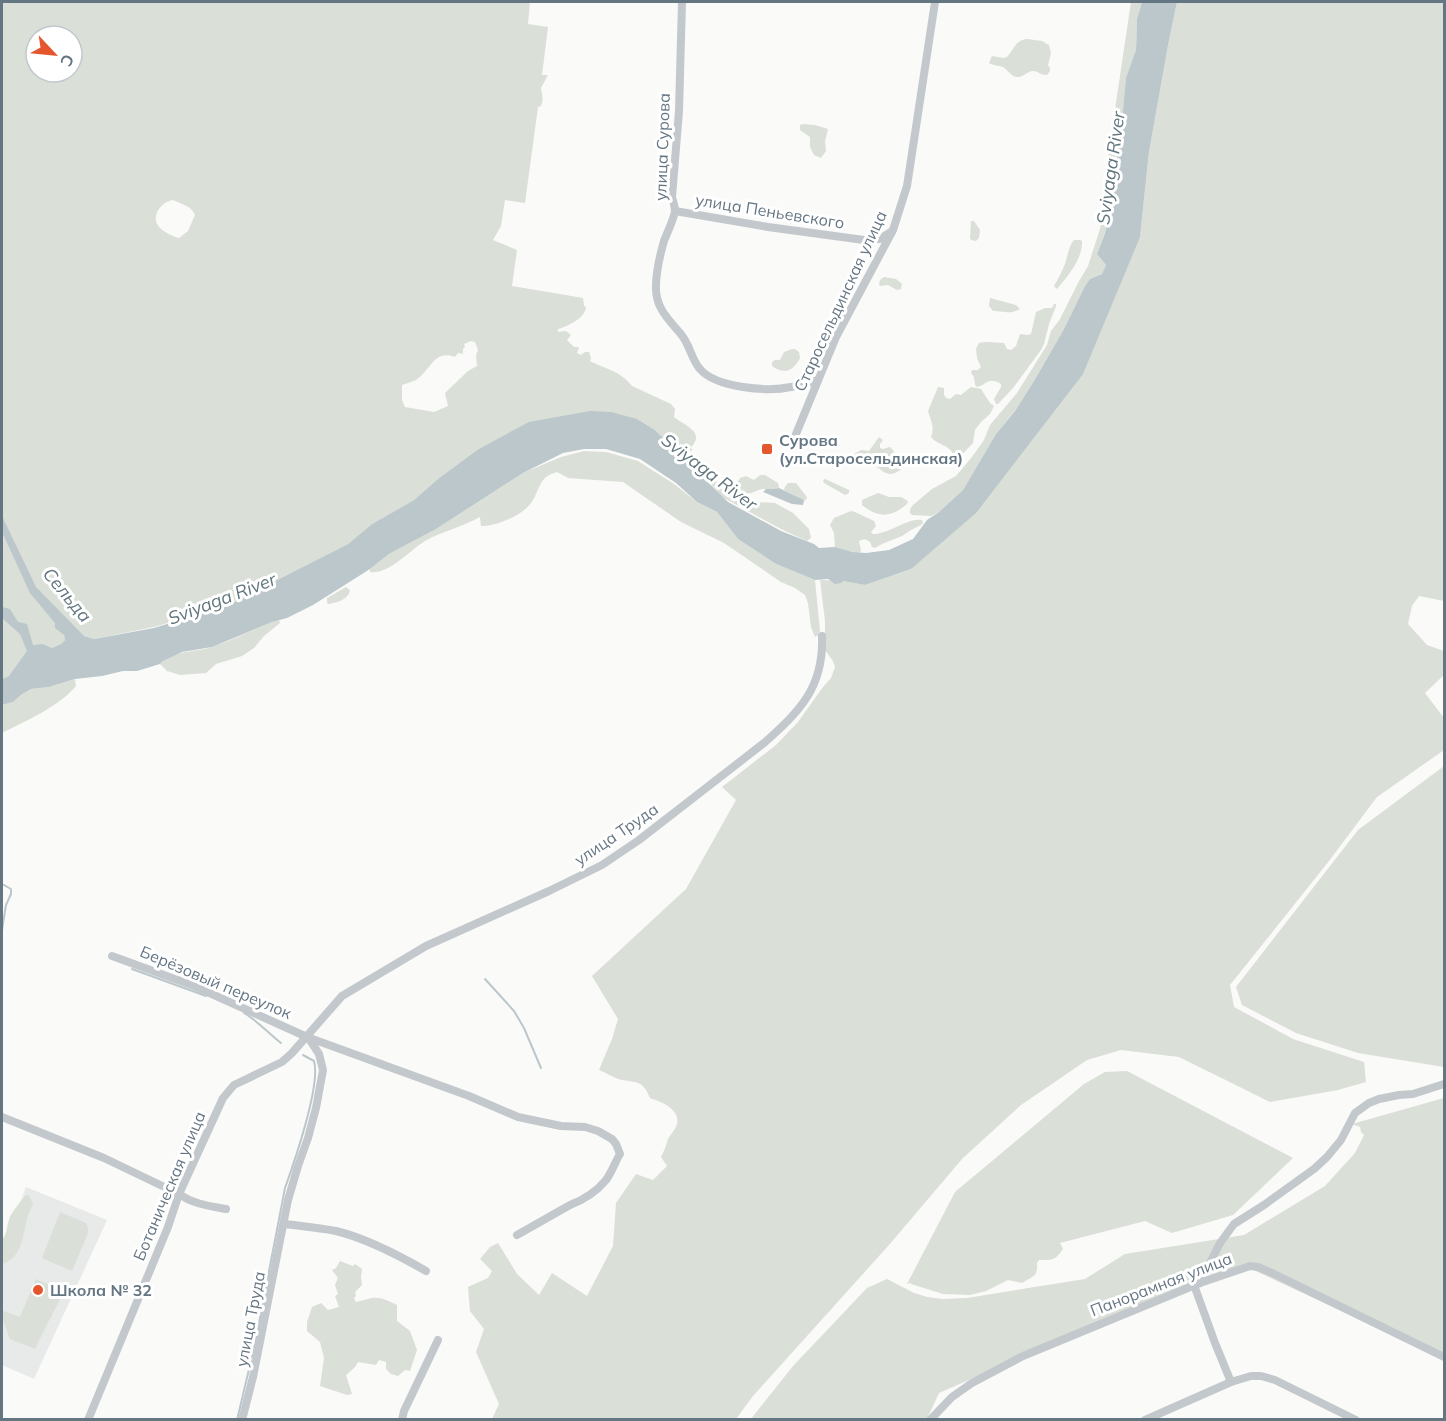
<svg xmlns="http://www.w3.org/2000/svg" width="1446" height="1421" font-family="Mulish,sans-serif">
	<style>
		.built { fill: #e8e9e9 }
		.green { fill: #dadfd7; fill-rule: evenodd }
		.water { fill: #bbc7cb }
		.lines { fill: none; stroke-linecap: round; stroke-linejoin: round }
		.stream { stroke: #bbc7cb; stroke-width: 2 }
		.street { stroke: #c3c8cc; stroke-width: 8 }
		.poi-dot { fill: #e4572e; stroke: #fff; stroke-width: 2 }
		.labels { text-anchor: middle; stroke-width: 6; stroke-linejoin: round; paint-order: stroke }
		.street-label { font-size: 16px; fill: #657683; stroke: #fff }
		.poi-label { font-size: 16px; font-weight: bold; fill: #657683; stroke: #fff; text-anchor: start }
		.water-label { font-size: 18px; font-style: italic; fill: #60757c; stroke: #fff }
	</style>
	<rect width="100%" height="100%" fill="#fafaf8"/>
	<!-- built -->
	<polygon class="built" points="26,1187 107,1220 34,1379 2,1365 2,1251"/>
	<!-- green -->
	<g class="green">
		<path d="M2,2h528l-2,22 20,3 -6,48h6l-7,13c1,6 3,11 0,18l-3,1 -13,96 -20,-3 -4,26 -8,14 24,10 -5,36 71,12 1,8 2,1c-1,11 -17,19 -28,22v3l8,-1 5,4 -4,5 7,7h5l-2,6 4,2 4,-3h4l2,6 -1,3c15,8 31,10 42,25l39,18 4,5 -1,8c10,8 32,15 17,30l1,3 -2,2 -6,-4 -3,8 -26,-26 -18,-11 -199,60 -24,21 -42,24 -24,20 -120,61 -74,22 -60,12 -10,-3 -20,-1 1,5 -4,4 -9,4 -9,-4 -34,32 -7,3zM36,36h36v36h-36zM173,200c8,4 19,6 22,15l-7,16 -9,7c-6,-1 -22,-9 -23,-17 -2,-10 8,-20 17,-21zM471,341l4,1 3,8 -2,5 1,11 -9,5 -23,22 3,13 -14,6 -29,-5 -3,-7v-15c5,-2 10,-3 14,-5 15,-10 18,-31 39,-23l3,-4 5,1v-5l2,-2 -1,-3z"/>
		<polygon points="1131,2 1142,2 1137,19 1136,50 1126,79 1120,141 1111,185 1110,208 1105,232 1097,254 1106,265 1102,274 1090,279 1085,286 1064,329 1034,381 1017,408 996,434 963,490 939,512 931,516 912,515 910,513 910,509 913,505 932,489 956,476 972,457 984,440 990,425 1017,393 1047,345 1051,331 1060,319 1078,283 1088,266 1100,229 1104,206 1104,192 1107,163"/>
		<path d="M1177,2h267v599l-25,-5 -7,10 -4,18 19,21 17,6v24l-19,18 19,25v32l-67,47 -48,64 -99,124 4,22 59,32 71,23 2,20 -28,8 -68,12 -91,-45 -58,-7 -34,10 -66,45 -59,54 -73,86 -136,151 -17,23h-244l7,-15 -23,-52 8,-23 -14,-18 -2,-24 20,-9 4,-7 -12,-12 10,-12 8,-4 19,31 22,21 13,-22 35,23 26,-50 3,-43 20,-29 17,6 14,-14 -6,-9c3,-6 5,-11 7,-18 2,-4 6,-8 8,-12 7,-17 -14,-25 -26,-29 -7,-17 -11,-15 -27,-18 -8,-1 -16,-7 -24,-10l13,-31 6,-20 -26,-43 94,-87 50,-89 -14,-13 54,-42 22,-23 25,-35 8,-9 4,-11 -2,-6 -8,-11v-29l-5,-41 23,1 22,4 46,-16 229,-332 9,-85 20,-112z"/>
		<path d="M1027,39l15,2 7,4 2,8 -3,12 2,3v3l-3,4c-8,0 -8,-4 -14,-4 -5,0 -9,5 -14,6 -7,1 -11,-7 -16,-10 -5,-2 -9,-1 -14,-4l3,-7 11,2 4,-1c7,-7 8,-17 20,-18z"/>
		<polygon points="803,124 815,125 828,129 825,141 826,151 821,158 814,155 810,147 810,137 800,130 800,125"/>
		<polygon points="971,221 974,221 980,230 979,238 976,241 971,240 970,238"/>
		<path d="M1074,240h6l2,1c1,18 -15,36 -25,48l-3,-3c4,-7 8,-14 11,-22 3,-8 3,-17 9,-24z"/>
		<polygon points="884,277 896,279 902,284 901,289 897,290 888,285 880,286 879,284 880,280"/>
		<path d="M990,298l26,7 4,4c-11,6 -15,2 -27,2l-4,-5z"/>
		<path d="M1054,304h2v2l-7,18 -5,20 -3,6 -28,38 -15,16h-2l-2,-5 7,-12v-3c-13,-8 -14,1 -24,3l-2,-2 -1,-8 -3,-4 1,-3h6l3,-3 -4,-9 -1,-9 3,-6c9,-2 16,0 25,0l3,6 4,1 5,-4 4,-12 8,1 3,-1 5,-22 9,-4h7z"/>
		<path d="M792,349h3l4,3 1,6c-7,13 -15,17 -28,8v-4l3,-2h5l4,-8z"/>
		<path d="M938,387l6,1v7l2,3 4,1 6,-5 5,1 10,-8 10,2 9,14 4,3 -4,8 -9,8 -6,8 -2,13 -22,23 -5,-1v-4l7,-7c-3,-9 -16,-9 -22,-17 4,-10 0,-16 -3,-26z"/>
		<path d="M879,437l4,3 -3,4v4l3,1 7,-2 3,3 3,9c5,2 8,2 8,8 -16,14 -21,4 -34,-6l-6,2 -10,-5v-4l7,-4 8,1z"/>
		<path d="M584,451l22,1 32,9 36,23 23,18 20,10 21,27 38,25 39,16 5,51 -2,4 -3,2 -4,-10 -3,-24 -3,-8 -10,-7 -14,-6 -57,-39 -43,-21 -58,-40 -55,-4 -11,-6c-4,1 -9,3 -12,6 -7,7 -8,17 -14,25 -8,12 -36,24 -50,23l-1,-9c-19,11 -45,16 -61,28 -12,9 -33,30 -49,27v-3l19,-15 47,-25 87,-56 38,-16z"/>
		<path d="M760,475h5l13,8 1,5c-6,2 -10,1 -16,1 -12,2 -10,8 -24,1l-2,-7 3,-5 6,-2 8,4z"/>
		<polygon points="825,479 849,490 849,493 845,495 824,483 823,480"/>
		<polygon points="715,481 732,491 756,502 775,503 793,513 809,529 811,538 807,541 781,529 722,497 709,482"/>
		<polygon points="788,483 796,483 807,497 806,500 804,501 798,497 784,490 785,487"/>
		<path d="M878,493l11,4h12l7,4 -1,3c-16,14 -29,14 -45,1v-5z"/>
		<path d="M851,511l4,1 19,9 2,5 -5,6 2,2c16,0 36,-17 49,-14l1,3 -2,2 -10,5 -9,6 -20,8 -7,4 -3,-1 -2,-5 -5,-3 -6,2 2,10 -2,2 -24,-5 -1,-15 -4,-8 4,-7z"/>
		<path d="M346,587l4,3c-1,9 -13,13 -22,14l-1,-2v-4z"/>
		<path d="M279,620l1,3 -16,13 -10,12 -12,8 -26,8 -10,9 -26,2 -13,-4 -7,-7c14,-15 37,-11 54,-18 20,-7 39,-16 58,-24z"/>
		<path d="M75,679l1,7c-19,22 -49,34 -74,47v-28l11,-3 8,-7 10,-6 18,-2z"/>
		<polygon points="1444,766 1444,1067 1358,1053 1296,1033 1242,1005 1236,987 1358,830"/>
		<path d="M1127,1071l166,87 -60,57 -61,18 -27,-12 -85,22 3,6c-8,11 -9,11 -24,11l-2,3c1,14 -4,13 -15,20l-14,-3 -22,11 -16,4 -27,-1 -32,-10 -1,-1 -3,1 48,-92 129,-108 21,-12z"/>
		<polygon points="1444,1098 1444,1359 1245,1266 1196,1281 939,1393 927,1419 750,1420 793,1366 867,1288 887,1279 914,1293 927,1297 942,1299 967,1298 1085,1279 1125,1254 1244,1235 1325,1186 1355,1153 1364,1135 1361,1132 1360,1127 1352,1124"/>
		<path d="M27,1195h2l4,9c-3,7 -6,12 -7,19 -4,17 -5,35 -24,41v-24c6,-7 4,-14 8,-23 2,-5 11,-16 15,-21z"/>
		<polygon points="60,1212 86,1223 88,1228 88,1233 72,1271 42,1258"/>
		<path d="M340,1261l13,5 2,-2 7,5 -1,8 1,8 -7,7 1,4 -2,2 2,4c6,-1 10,-3 16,-4 10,-1 16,3 25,7v16l13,10 7,19 -7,21 -5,-1 -7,6 -7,-2 -5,-5v-7l-7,-2 -3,5 -18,-3 -3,5 -9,8 6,19 -5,1 -27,-9 4,-28 -4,-16 -13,-11v-9l5,-15 9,-4 7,7 11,-3 -4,-11 3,-2 -3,-9 3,-7 -6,-8 4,-2z"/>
		<polygon points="36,1279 64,1291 49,1321 47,1321 48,1322 35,1349 10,1339 2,1317 4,1311 20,1317"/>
	</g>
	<!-- water -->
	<g class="water">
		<polygon points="1142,2 1177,2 1169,40 1149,152 1140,237 1083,374 976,513 911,569 865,585 843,581 841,583 835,584 828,579 815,580 776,564 738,539 717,512 697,502 676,483 640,459 606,449 584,449 563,453 523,473 436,529 389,554 370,569 313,605 287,618 272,622 212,647 182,652 163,661 160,664 137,671 123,671 102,676 75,679 49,687 31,689 21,695 13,702 2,705 2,679 9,676 27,651 20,634 2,618 2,607 10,609 18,622 27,624 33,645 43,644 52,648 61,644 65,640 64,635 55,628 55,623 30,593 2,532 2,516 36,587 84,636 94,639 154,628 228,605 348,544 372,524 414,500 438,479 479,449 529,422 590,411 611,412 637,419 655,430 728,502 781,531 814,544 819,548 834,547 853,552 866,553 889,550 913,539 927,520 939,512 963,490 996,434 1015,411 1034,381 1064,329 1085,286 1090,279 1102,274 1106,265 1097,254 1105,233 1110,208 1111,185 1120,141 1126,78 1136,50 1137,19"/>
		<polygon points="779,488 802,499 804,501 803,505 792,504 763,492 766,489 774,489"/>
	</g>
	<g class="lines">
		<!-- stream -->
		<g class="stream">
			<polyline points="2,884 11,889 11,894 6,905 2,930"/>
			<polyline points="132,969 206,996"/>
			<polyline points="485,979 514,1011 524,1028 541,1068"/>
			<path d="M244,1013c14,8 24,20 37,30"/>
			<path d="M237,1420l18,-76 30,-156c9,-25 36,-103 29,-127l-11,-6"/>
		</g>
		<!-- street -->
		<g class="street">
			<path d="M682,2l-3,109 -7,86c1,4 3,10 3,14 -1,8 -8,22 -11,30 -4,14 -8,30 -8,45 -1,21 12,33 24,47 10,11 11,26 20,36 16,19 68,23 91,18 9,-1 18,-4 27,-7"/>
			<polyline points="675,211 768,227 864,240 880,239 892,231"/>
			<polyline points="796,434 836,337 893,230 907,186 935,2"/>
			<path d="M112,956l82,30 113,51 162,59 49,21 43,9 24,1 13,4 14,8 4,5 4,10c-5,8 -8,18 -14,26 -9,11 -23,20 -36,25l-53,30"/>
			<path d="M2,1117l102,41 75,36c14,10 30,12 47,15"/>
			<path d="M285,1224c16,2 34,4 51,7 29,7 64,25 90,40"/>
			<polyline points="1200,1283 1220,1243 1234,1224 1264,1205 1314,1169 1327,1157 1341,1140 1355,1113 1369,1103 1379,1099 1399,1095 1413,1094 1444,1084"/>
			<polyline points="1194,1285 1215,1343 1231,1382"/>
			<path d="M88,1420l80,-193 11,-33 44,-96 11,-13 48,-23 10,-9 50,-57 84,-50 123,-55 53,-26 37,-25 125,-97c36,-32 60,-56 58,-107"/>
			<polyline points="242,1420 253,1377 288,1200 298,1166 308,1138 316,1108 323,1070 319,1054 308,1037"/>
			<polyline points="402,1420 404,1411 438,1340"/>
			<polyline points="930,1420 952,1397 972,1383 1023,1356 1200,1283 1250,1266 1258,1267 1272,1273 1444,1357"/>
			<polyline points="1145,1420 1231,1382 1251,1376 1261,1376 1275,1380 1356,1420"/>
		</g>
	</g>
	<!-- markers -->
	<g class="poi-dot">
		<rect x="761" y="443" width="12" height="12" rx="3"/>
		<circle cx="38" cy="1290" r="6"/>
	</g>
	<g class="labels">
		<!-- street labels -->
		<g class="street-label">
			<text transform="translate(662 147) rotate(-88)" y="6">улица Сурова</text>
			<text transform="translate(770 211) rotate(9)" y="6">улица Пеньевского</text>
			<text transform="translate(840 301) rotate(-65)" y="6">Старосельдинская улица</text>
			<text transform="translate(616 834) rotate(-34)" y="6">улица Труда</text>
			<text transform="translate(216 982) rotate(23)" y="6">Берёзовый переулок</text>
			<text transform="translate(169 1186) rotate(-67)" y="6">Ботаническая улица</text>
			<text transform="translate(1161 1284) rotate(-21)" y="6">Панорамная улица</text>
			<text transform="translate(250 1319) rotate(-79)" y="6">улица Труда</text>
		</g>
		<!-- poi labels -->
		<g class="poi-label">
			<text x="779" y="446">Сурова<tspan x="779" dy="18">(ул.Старосельдинская)</tspan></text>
			<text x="50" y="1296">Школа № 32</text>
		</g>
		<!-- water labels -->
		<g class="water-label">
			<text transform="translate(1111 168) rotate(-82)" y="6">Sviyaga River</text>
			<text transform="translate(709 472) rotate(37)" y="6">Sviyaga River</text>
			<text transform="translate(67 595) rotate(50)" y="6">Сельда</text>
			<text transform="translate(222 599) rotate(-21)" y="6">Sviyaga River</text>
		</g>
	</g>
	<!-- border -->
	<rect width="1446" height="1421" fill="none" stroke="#657683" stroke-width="6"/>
	<!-- north arrow -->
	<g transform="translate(54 54) rotate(116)"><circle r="28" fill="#ffffff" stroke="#c1c8cd" stroke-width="1.5"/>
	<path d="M0-4.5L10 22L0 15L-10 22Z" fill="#e4572e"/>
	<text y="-9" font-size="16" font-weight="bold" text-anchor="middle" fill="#657683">С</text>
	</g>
</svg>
